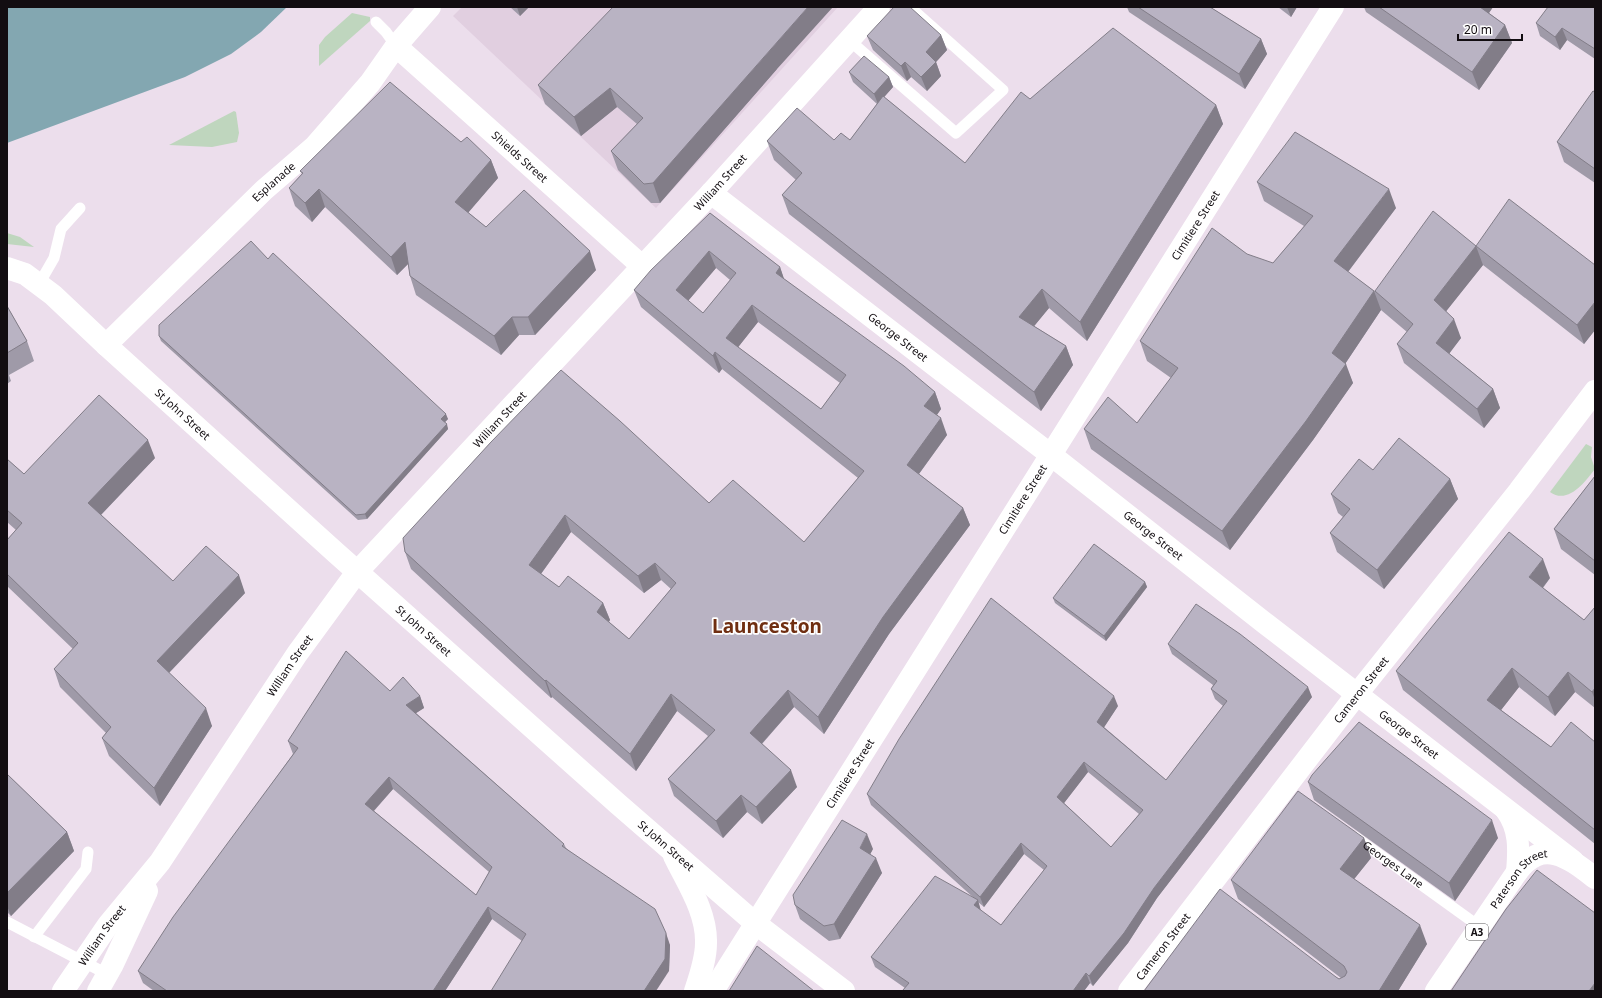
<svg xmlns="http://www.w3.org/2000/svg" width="1602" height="998" font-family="'Noto Sans',sans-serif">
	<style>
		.industrial { fill: #e1cfe0 }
		.green { fill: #bfd6be }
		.water { fill: #83a7b1 }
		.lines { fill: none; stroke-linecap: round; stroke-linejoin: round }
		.lane { stroke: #fff; stroke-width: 11 }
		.street { stroke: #fff; stroke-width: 22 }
		.secondary { stroke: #fff; stroke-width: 22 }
		.highway { stroke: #fff; stroke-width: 22 }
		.wall { fill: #9f9aa8; fill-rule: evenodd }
		.shaded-wall { fill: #827d88 }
		.building { fill: #b9b3c3; stroke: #827d88; fill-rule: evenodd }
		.labels { text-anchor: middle; stroke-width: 3.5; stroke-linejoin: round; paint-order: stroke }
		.shield { fill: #fff; stroke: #595658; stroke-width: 1 }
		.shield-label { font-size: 10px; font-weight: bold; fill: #120d11 }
		.street-label { font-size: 11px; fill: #120d11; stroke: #fff }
		.town-label { font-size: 19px; font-weight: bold; fill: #6f2e11; stroke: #fff }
	</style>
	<rect width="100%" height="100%" fill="#ecdeec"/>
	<!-- industrial -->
	<polygon class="industrial" points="462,7 838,7 656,208 453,16"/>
	<!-- green -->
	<g class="green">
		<polygon points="352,13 370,17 370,21 319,66 319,45 325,37"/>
		<polygon points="234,111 236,112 239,133 237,142 212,147 169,145"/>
		<polygon points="7,233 20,237 34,247 7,244"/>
		<path d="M1586,444l6,3 -1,10 4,12c-10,13 -27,36 -45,23z"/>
	</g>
	<!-- water -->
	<polygon class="water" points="7,7 287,7 261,32 231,54 185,77 7,143"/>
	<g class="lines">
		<!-- lane -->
		<g class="lane">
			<polyline points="376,22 386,32 396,46"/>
			<polyline points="849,40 956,133 1003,90 910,7"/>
			<polyline points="39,284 54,258 61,229 80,208"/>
			<path id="s1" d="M1355,837l125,90"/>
			<polyline points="7,922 107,974"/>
			<polyline points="34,937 86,869 88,852"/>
		</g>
		<!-- street -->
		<g class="street">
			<path id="s2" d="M396,46l247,221"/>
			<path id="s3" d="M711,193l340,262"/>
			<path id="s4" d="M7,268l18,6 28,21 53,50 229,207 283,252 137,119 89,68"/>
			<path id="s5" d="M106,345l158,-155 51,-44 55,-63 26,-37 34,-39"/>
			<path d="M674,856c13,27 33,56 32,87 0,16 -6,33 -11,48"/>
			<path id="s6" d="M63,991l45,-66 52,-63 137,-208 60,-82 354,-379 168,-186"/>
			<polyline points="98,991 112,966 147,891"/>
			<path id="s7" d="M1129,991l228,-297"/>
		</g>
		<!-- secondary -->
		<g class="secondary">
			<path id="s8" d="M1051,455l215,169 307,237"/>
			<polyline points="1357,694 1519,491 1595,391"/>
			<path d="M1506,810c14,19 13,39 11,62"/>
			<path id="s9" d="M713,991l620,-984"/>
		</g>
		<!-- highway -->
		<path class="highway" id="s10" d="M1436,991l81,-119c26,-35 52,-14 78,6"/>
	</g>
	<!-- wall -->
	<g class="wall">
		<polygon points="510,7 529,7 520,16"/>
		<polygon points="1127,7 1210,7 1261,39 1267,54 1245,89 1129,12"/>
		<polygon points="1278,7 1297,7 1291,17"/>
		<polygon points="1364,7 1493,7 1489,13 1505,25 1512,43 1479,90 1366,12"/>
		<polygon points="1595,7 1595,59 1567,40 1560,50 1540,36 1536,23"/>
		<polygon points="941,35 947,50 936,62 941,76 927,91 911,77 907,81 873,50 867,36"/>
		<polygon points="777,69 660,203 651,203 618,170 611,151 637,124 617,107 581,136 545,104 538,85"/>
		<polygon points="849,72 889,77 893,87 884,97 965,163 1030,99 1216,105 1223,124 1087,341 1049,308 1034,326 1066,346 1073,365 1041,411 789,214 782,195 796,180 774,160 767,141 850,140 877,104 853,82"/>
		<polygon points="1595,92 1595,183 1564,162 1557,142"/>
		<polygon points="461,142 491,160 498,178 468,212 486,227 596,270 535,335 519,335 501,355 416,295 410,276 408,264 397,275 325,207 312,222 295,206 289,188 302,174 300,171"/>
		<polygon points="1257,182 1396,208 1348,272 1374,291 1476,246 1595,265 1595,330 1584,344 1483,265 1446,311 1461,338 1449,353 1493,389 1500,408 1484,428 1404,363 1397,344 1407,332 1381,310 1345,364 1353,383 1313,440 1230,550 1091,449 1084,429 1137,423 1171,378 1147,361 1140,341 1273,263 1304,226 1264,201"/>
		<path d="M710,213l70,54 4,12 151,113 6,17 -4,6 10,20 -28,39 44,34 7,17 -81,109 -65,100 -30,-27 -32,37 35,43 -35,37 -15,-12 -24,26 -49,-42 -6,-17 40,-43 -31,-25 -41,60 -84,-74 -1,1 -140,-129 -6,-17 86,-110 313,100 54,-64 -136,-109 -3,4 -78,-66 -7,-17zM716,268l14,12 -27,33 -15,-12zM758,322l82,61 -19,26 -83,-62zM571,532l73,61 17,-13 10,9 -42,50 -20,-17 1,-2 -7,-17 -44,-16 -18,-13z"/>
		<polygon points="268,259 448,419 445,422 448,429 367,519 358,520 161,341 159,336"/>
		<polygon points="7,306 27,341 34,361 9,375 11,381 7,384"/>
		<polygon points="155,458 101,515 173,581 245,593 169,673 212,726 160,806 109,756 102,738 106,733 60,687 54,669 73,649 7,586 7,540 16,530 7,522 7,459 24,474"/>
		<polygon points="1373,470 1450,479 1458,499 1384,589 1337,552 1330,533 1343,517 1338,513 1331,494"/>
		<polygon points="1595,476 1595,575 1561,549 1554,529"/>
		<polygon points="1550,578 1543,588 1584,620 1595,607 1595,708 1575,692 1555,716 1519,687 1501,710 1551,747 1595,742 1595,844 1403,690 1396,671"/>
		<polygon points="1145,582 1147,587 1106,641 1055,603 1053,598"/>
		<path d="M1168,644l144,53 -155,201 -29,45 -35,43 -3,-3 -6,8h-181v-1l2,-2 -30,-21 -4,-10 104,-58 -104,-94 -4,-11 251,-88 -14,21 62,53 57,-74 -8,-7 -4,-10 2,-4 -41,-31zM1088,772l51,42 -28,33 -47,-44zM1024,854l20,16 -43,55 -20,-14 -3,-9 6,5z"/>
		<path d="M390,691l30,5 4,12 -8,5 148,131 2,4 104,97 -1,26 -147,-30 -30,-22 -47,72h-291l-11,-8 -5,-12 155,-217 -5,-13zM393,789l96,83 -13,23 -102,-84z"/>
		<polygon points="7,774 67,832 74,851 11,916 7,912"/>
		<polygon points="1308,782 1498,838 1455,901 1314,800"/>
		<polygon points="1364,838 1371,858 1354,879 1427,944 1398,991 1144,991 1336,977 1339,979 1341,978 1238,899 1231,880"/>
		<polygon points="873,849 870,854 882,873 840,939 829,941 800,919 795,905"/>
	</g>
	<!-- shaded-wall -->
	<g class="shaded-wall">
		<polygon points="517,7 529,7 520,16"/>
		<polygon points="808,7 833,7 777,69 660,203 653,183"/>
		<polygon points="1287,7 1297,7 1291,17"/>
		<polygon points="1477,7 1493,7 1482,23"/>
		<polygon points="1505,25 1512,43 1479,90 1472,72"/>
		<polygon points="1562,28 1567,40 1560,50 1555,37"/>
		<polygon points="941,35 947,50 936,62 941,76 927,91 921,77 926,52"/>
		<polygon points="1261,39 1267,54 1245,89 1239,74"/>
		<polygon points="905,62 911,77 907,81 901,66"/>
		<polygon points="889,77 893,87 878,104 874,94"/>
		<polygon points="610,88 617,107 581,136 574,117"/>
		<polygon points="1216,105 1223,124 1087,341 1080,322"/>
		<polygon points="491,160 498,178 462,220 455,202"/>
		<polygon points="319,189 325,207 312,222 305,203"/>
		<polygon points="1389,189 1396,208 1341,281 1334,261"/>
		<polygon points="405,242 412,260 397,275 391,257"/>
		<polygon points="1476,246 1483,265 1440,319 1434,300"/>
		<polygon points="590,251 596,270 535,335 528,317"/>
		<polygon points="709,251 716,268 682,308 676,290"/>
		<polygon points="780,267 786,285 776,273"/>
		<polygon points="1042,289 1049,308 1026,336 1019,317"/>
		<polygon points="1374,291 1381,310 1341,370 1346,364 1353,383 1313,440 1230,550 1222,531 1332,353"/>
		<polygon points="1595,302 1595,330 1584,344 1577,325"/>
		<polygon points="752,305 758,322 732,355 726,338"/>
		<polygon points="512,317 519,335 501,355 494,336"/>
		<polygon points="1454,319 1461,338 1443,362 1436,343"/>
		<polygon points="1066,346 1073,365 1041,411 1034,392"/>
		<polygon points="715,352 722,369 719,373 713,356"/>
		<polygon points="1493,389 1500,408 1484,428 1477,409"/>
		<polygon points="935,392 941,409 931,423 924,406"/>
		<polygon points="446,414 448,419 443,424 441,419"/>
		<polygon points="941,418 947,435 913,482 907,465"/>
		<polygon points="447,424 448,429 367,519 365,514"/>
		<polygon points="148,440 155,458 95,521 88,503"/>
		<polygon points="1450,479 1458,499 1384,589 1377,570"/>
		<polygon points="963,508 970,525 889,634 824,734 818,717 883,617"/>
		<polygon points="565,515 571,532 535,582 529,565"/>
		<polygon points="1543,559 1550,578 1536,596 1529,577"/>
		<polygon points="655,563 661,580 644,593 638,576"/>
		<polygon points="239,575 245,593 163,679 157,661"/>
		<polygon points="1145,582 1147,587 1106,641 1104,636"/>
		<polygon points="603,603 610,620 603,629 597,612"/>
		<polygon points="1512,668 1519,687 1494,719 1487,700"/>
		<polygon points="1568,672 1575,692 1555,716 1548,697"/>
		<polygon points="546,680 552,697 551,698 545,681"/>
		<polygon points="1308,687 1312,697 1157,898 1128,943 1093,986 1089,976 1154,888"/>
		<polygon points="1595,688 1595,700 1592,692"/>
		<polygon points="788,690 794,707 756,750 750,733"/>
		<polygon points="671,694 677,711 636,771 630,754"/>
		<polygon points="420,696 424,708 410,717 406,705"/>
		<polygon points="1114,696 1118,706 1101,732 1097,722"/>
		<polygon points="206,708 212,726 160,806 154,788"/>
		<polygon points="1084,762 1088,772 1061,807 1057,797"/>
		<polygon points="791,770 797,787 762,824 756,807"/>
		<polygon points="389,777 393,789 369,816 365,804"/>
		<polygon points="741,795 747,812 723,838 716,821"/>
		<polygon points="1492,820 1498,838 1455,901 1449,883"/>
		<polygon points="67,832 74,851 11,916 7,906 7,893"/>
		<polygon points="867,834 873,849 866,862 860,848"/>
		<polygon points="1364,838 1371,858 1347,888 1340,869"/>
		<polygon points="1021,843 1024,854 984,907 980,897"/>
		<polygon points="876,858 882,873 840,939 834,924"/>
		<polygon points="978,900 981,911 974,905"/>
		<polygon points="488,907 492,919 445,991 433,991"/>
		<polygon points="1420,925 1427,944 1398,991 1379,991"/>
		<polygon points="666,933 670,945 669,971 656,991 644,991"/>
		<polygon points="1086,973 1090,983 1084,991 1073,991"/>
		<polygon points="1595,983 1595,991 1589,991"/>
	</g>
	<!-- building -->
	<g class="building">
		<polygon points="613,7 808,7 653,183 644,184 611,151 643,118 610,88 574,117 538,85"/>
		<polygon points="894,7 910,7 941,35 926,52 936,62 921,77 905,62 901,66 867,36"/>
		<polygon points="1138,7 1210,7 1261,39 1239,74"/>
		<polygon points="1379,7 1480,7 1505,25 1472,72"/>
		<polygon points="1548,7 1595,7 1595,49 1562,28 1555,37 1536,23"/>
		<polygon points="1113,28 1216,105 1080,322 1042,289 1019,317 1066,346 1034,392 782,195 802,173 767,141 797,108 834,140 841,133 850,140 883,96 965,163 1021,92 1030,99"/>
		<polygon points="864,56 889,77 874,94 849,72"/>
		<polygon points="390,82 461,142 467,137 491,160 455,202 486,227 524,190 590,251 528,317 512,317 494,336 410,276 405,242 391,257 319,189 305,203 289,188 303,173 300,171"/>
		<polygon points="1593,91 1595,92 1595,169 1557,142"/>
		<polygon points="1295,132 1389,189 1334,261 1374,291 1332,353 1346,364 1306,421 1222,531 1084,429 1108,397 1137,423 1178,368 1140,341 1212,228 1247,254 1273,263 1313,216 1257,182"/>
		<polygon points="1509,199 1595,265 1595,302 1577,325 1476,246"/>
		<polygon points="1433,211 1476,246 1434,300 1454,319 1436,343 1493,389 1477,409 1397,344 1413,324 1375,291"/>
		<path d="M710,213l70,54 -4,6 128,93 31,26 -11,14 17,12 -34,47 56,43 -80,109 -65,100 -30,-27 -38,43 41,37 -35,37 -15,-12 -25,26 -48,-42 47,-49 -44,-36 -41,60 -84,-74 -1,1 -140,-129 -2,-14 88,-96 70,-72 59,51 89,82 24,-23 71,62 60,-71 -149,-119 -2,4 -79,-66 17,-20zM709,251l27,22 -33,40 -27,-23zM752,305l94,70 -25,34 -95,-71zM565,515l73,61 17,-13 21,20 -47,56 -32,-27 6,-9 -35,-27 -9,11 -30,-22z"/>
		<polygon points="251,241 268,259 273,253 446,414 441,419 447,424 365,514 356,515 159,336 159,325"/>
		<polygon points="7,306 27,341 7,353"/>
		<polygon points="99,395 148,440 88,503 173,581 206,546 239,575 157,661 206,708 154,788 102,738 111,727 54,669 78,643 7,574 7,540 22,523 7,510 7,459 24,474"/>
		<polygon points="1399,438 1450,479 1377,570 1330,533 1350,509 1331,494 1359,459 1373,470"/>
		<polygon points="1595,476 1595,561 1554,529"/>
		<polygon points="1509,532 1543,559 1529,577 1584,620 1595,607 1595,688 1592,692 1568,672 1548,697 1512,668 1487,700 1551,747 1571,722 1595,742 1595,830 1396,671"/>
		<polygon points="1094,544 1145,582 1104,636 1053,598"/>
		<path d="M991,598l123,98 -17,26 69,58 61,-79 -16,-12 6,-8 -49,-37 28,-40 44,30 68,53 -154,201 -30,45 -35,43 -3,-3 -13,18h-169l-1,-1 6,-7 -38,-26 64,-81 43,24 -4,5 27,20 46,-59 -26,-23 -41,54 -113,-103 32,-55zM1084,762l59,48 -32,37 -54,-50z"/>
		<path d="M346,651l44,40 13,-14 17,19 -14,9 158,139 -2,2 93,63 11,24 -1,26 -21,32h-153l35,-57 -38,-27 -55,84h-266l-29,-20 35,-54 125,-169 -10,-7zM389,777l103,90 -16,28 -111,-91z"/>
		<polygon points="1359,722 1492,820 1449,883 1308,782 1312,775"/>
		<polygon points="7,774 67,832 7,893"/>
		<polygon points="1298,791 1364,838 1340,869 1420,925 1379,991 1144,991 1220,889 1336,977 1339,979 1345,976 1347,972 1344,966 1231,880"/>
		<polygon points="842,820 867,834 860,848 876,858 834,924 824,926 795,905 793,895"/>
		<polygon points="1537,870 1595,913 1595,983 1589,991 1451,991 1506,909"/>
		<polygon points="757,946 814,991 729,991"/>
	</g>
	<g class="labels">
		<!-- shield labels -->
		<rect class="shield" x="1466" y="924" width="22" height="16" rx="3"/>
		<g class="shield-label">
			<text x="1477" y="936">A3</text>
		</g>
		<!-- street labels -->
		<g class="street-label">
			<text dy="4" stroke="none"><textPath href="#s2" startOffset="166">Shields Street</textPath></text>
			<text dy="4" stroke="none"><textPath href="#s5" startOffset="234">Esplanade</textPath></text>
			<text dy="4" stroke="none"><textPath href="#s6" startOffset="1045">William Street</textPath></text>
			<text dy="4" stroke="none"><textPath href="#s9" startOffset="905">Cimitiere Street</textPath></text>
			<text dy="4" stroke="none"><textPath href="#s3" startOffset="236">George Street</textPath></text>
			<text dy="4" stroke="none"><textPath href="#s4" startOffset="230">St John Street</textPath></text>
			<text dy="4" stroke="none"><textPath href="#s6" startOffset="721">William Street</textPath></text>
			<text dy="4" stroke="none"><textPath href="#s9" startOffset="581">Cimitiere Street</textPath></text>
			<text dy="4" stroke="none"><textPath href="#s8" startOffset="130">George Street</textPath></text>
			<text dy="4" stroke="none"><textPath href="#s4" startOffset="554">St John Street</textPath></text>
			<text dy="4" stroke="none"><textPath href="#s6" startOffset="397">William Street</textPath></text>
			<text transform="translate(1361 690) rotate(-52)" y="4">Cameron Street</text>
			<text dy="4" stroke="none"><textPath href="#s8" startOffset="454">George Street</textPath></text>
			<text dy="4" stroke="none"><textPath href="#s9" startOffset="257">Cimitiere Street</textPath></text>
			<text dy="4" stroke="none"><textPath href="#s4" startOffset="878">St John Street</textPath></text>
			<text dy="4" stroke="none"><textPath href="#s1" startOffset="47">Georges Lane</textPath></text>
			<text dy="4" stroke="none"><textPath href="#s10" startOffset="141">Paterson Street</textPath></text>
			<text dy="4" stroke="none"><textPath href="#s6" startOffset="68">William Street</textPath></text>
			<text dy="4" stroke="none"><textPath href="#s7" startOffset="56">Cameron Street</textPath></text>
		</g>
		<!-- town labels -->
		<g class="town-label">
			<text x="767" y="633">Launceston</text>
		</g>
	</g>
	<!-- border -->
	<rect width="1602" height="998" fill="none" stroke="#120d11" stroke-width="16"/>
	<!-- scale -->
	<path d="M1458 34v6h64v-6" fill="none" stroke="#120d11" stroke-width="2"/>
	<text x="1464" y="34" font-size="12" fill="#120d11" stroke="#ffffff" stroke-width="3" paint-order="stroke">20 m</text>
</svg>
